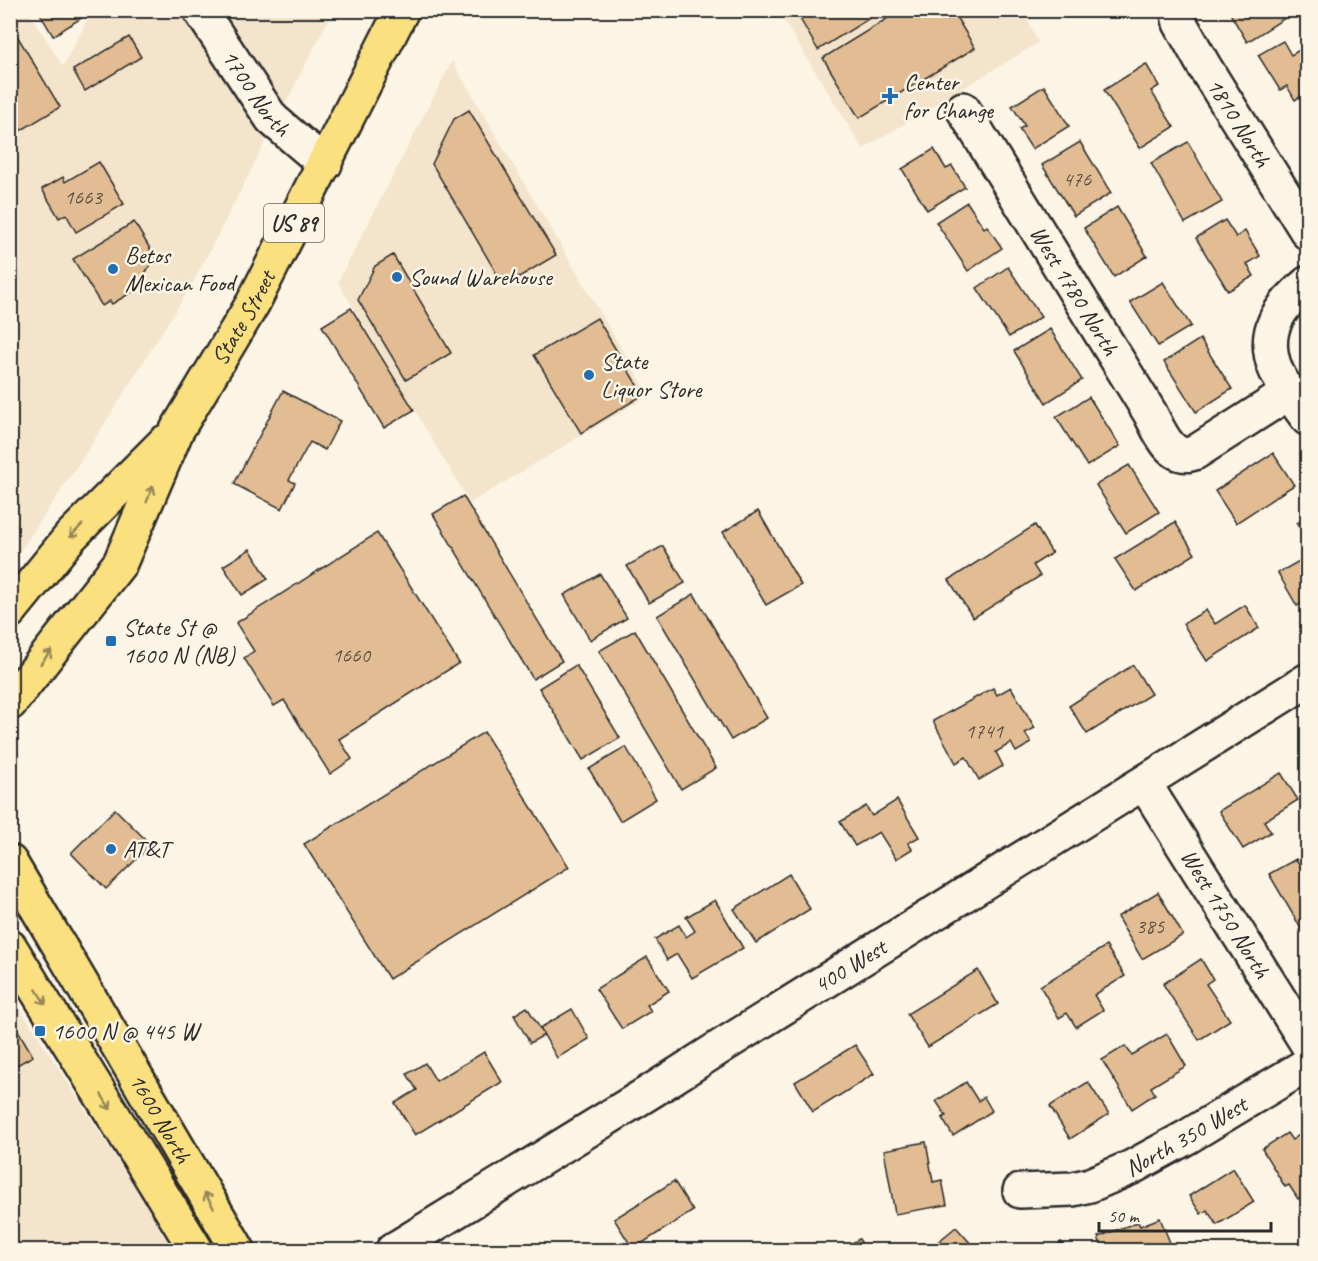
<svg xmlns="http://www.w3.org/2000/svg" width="1318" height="1261" font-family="Caveat,sans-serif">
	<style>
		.built { fill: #f4e4cc }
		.building { fill: #e2bd93; stroke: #2b2b2b; stroke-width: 1.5 }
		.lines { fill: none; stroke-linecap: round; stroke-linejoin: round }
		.minor-casing { stroke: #2b2b2b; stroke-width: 38 }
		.major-casing { stroke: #2b2b2b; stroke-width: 38 }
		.minor { stroke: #fcf5e5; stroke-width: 33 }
		.major { stroke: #fbe080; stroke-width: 33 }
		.oneway { stroke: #938656 }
		.poi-dot { fill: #1f6fb2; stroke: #fcf5e5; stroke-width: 2 }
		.labels { text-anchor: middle; stroke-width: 5; stroke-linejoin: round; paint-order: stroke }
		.number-label { font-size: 21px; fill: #595045 }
		.shield { fill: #fcf5e5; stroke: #6a6863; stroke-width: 1.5 }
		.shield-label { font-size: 22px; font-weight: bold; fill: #2b2b2b }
		.poi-label { font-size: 24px; fill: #2b2b2b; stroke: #fcf5e5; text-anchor: start }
		.street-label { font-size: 24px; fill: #2b2b2b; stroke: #fcf5e5 }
	</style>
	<rect width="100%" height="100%" fill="#fcf5e5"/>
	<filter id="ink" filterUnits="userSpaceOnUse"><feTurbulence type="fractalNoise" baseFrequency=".0167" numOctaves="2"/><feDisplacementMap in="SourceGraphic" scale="12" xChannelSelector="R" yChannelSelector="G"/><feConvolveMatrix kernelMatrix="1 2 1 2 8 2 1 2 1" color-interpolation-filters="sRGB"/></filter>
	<g filter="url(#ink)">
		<!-- built -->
		<g class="built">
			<polygon points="11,11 28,11 63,66 92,11 333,11 194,281 94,441 11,565"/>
			<polygon points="778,11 1037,11 1026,17 1038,43 863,149"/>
			<polygon points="452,61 649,395 470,503 338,282"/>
			<polygon points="11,994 175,1250 11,1250"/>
		</g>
		<!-- building -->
		<g class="building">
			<polygon points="38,10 94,10 53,36"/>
			<polygon points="795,10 883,10 818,50"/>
			<polygon points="901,10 952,10 975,48 859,118 823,58"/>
			<polygon points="1228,10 1281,10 1285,18 1247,42"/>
			<polygon points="10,24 60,107 10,137"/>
			<polygon points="129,37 141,57 85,91 73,70"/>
			<polygon points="1283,41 1291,55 1308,45 1306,107 1300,97 1295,100 1287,86 1280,90 1258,55"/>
			<polygon points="1146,64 1159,86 1151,91 1174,127 1140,148 1104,90"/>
			<polygon points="1044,86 1069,126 1032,149 1019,129 1025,126 1012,106"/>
			<polygon points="469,110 556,255 504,286 432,164 454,119"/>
			<polygon points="1080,142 1111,193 1074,216 1042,165"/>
			<polygon points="1188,142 1222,202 1185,223 1151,163"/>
			<polygon points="934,149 946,169 952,166 965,187 927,210 902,169"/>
			<polygon points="99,162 124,204 76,232 66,214 59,218 42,189 63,177 65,182"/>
			<polygon points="967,202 984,228 987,226 1002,248 968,271 936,222"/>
			<polygon points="1117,207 1147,256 1114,277 1084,228"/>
			<polygon points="1225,220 1236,237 1245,231 1260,256 1247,264 1254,276 1228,291 1196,238"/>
			<polygon points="134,222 155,257 141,280 144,285 112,304 110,301 102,306 73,259"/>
			<polygon points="393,255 451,353 406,380 358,300 375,266"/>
			<polygon points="1008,267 1041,317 1009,337 977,288"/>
			<polygon points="1163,282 1191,326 1158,346 1130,302"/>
			<polygon points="351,308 414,410 384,428 322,326"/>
			<polygon points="597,318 643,395 581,433 534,355"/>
			<polygon points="1050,329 1082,380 1046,403 1014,351"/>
			<polygon points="1200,339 1232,389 1196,412 1164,362"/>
			<polygon points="283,391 340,421 325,450 310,442 289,480 295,483 282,509 234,484"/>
			<polygon points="1089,397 1120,446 1087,466 1056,417"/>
			<polygon points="1273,453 1294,485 1236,523 1215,491"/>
			<polygon points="1129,465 1159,512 1126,533 1096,485"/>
			<polygon points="463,496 562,661 533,679 433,514"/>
			<polygon points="758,511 801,585 766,605 723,532"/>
			<polygon points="1308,517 1308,539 1297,523"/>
			<polygon points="1175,522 1195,554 1136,591 1115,559"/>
			<polygon points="1035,525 1052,553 1033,565 1040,576 973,618 949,580"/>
			<polygon points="377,533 459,663 339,739 352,759 330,774 284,700 274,706 244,658 254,651 236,623"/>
			<polygon points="663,546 685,583 649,603 627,566"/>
			<polygon points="250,549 268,579 242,595 223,566"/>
			<polygon points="1308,556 1308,600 1297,606 1278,573"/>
			<polygon points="600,574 627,618 590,640 564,595"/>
			<polygon points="694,594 767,718 731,740 657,616"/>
			<polygon points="1245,605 1259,628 1207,661 1183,624 1206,610 1215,624"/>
			<polygon points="635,630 716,768 681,789 599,651"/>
			<polygon points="576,665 620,738 583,760 539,688"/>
			<polygon points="1133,665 1151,694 1087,734 1069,706"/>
			<polygon points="1011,687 1035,728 1025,733 1031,743 1016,752 1011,743 996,752 1003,766 979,780 966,757 956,763 933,721 993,688 997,695"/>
			<polygon points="484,732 569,867 389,979 304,844"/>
			<polygon points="626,747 656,799 620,821 589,769"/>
			<polygon points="1281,773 1298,800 1264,821 1271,832 1243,849 1219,811"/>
			<polygon points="897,800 919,837 908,843 912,849 896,859 879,832 855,846 840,822 866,806 872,816"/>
			<polygon points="115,809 151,845 106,889 71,853"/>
			<polygon points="1296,859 1308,878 1308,927 1302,930 1269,874"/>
			<polygon points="789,874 810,909 756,943 734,909"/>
			<polygon points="1158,892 1183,935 1142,959 1117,917"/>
			<polygon points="715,900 743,948 692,978 677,954 667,960 655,939 679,925 686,937 695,931 686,917"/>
			<polygon points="1106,946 1125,976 1094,995 1103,1010 1076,1027 1067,1013 1059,1018 1040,986"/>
			<polygon points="647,957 669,991 647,1005 651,1011 622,1029 596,989"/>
			<polygon points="1201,959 1213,979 1206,984 1230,1020 1199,1040 1163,984"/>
			<polygon points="978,970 998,1004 928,1047 907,1014"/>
			<polygon points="527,1007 544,1035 530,1043 514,1015"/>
			<polygon points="572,1009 589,1039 557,1058 540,1028"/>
			<polygon points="13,1022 33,1056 10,1069 10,1024"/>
			<polygon points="1167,1034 1186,1066 1151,1087 1155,1094 1132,1109 1102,1060 1125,1046 1132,1055"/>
			<polygon points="855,1045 874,1074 813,1112 795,1082"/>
			<polygon points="484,1052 502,1082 415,1135 395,1103 417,1090 407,1074 425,1063 436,1081"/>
			<polygon points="966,1082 978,1101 984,1097 992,1111 953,1136 942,1118 946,1116 936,1101"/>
			<polygon points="1088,1082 1109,1114 1070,1139 1050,1106"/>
			<polygon points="1287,1133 1292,1140 1302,1133 1308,1142 1308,1194 1298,1199 1289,1185 1285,1187 1262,1149"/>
			<polygon points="926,1142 933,1182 942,1180 947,1205 895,1214 884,1150"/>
			<polygon points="1233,1168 1254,1202 1217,1225 1207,1210 1201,1214 1189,1196"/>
			<polygon points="674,1181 693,1211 633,1249 614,1219"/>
			<polygon points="1160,1218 1171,1245 1155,1250 1103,1250 1098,1237 1138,1222 1140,1226"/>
			<polygon points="956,1227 972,1245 966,1250 928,1250"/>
			<polygon points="859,1239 866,1250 840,1250"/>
			<polygon points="1061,1242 1068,1250 1051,1250"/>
		</g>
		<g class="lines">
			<defs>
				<g id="minor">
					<path id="s1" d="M200,10l72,109 53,45"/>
					<path id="s2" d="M1177,10l3,13 24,43 104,167"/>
					<path id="s3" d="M963,109l187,304c9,17 21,51 46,39l94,-60"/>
					<path d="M1308,283c-28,23 -47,47 -33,85 5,14 23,37 33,51"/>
					<path id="s4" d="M1144,783l164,262"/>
					<path id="s5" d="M1020,1191l53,-2 17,-4 42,-18 55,-30 121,-73"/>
					<path id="s6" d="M393,1250l260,-160 72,-46 583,-364"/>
				</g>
				<g id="major">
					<polyline points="10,611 71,536 165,442"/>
					<path id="s7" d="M10,703l110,-140 57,-133 76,-127 149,-293"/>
					<path id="s8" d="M10,862l228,388"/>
					<polyline points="10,947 196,1250"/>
				</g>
			</defs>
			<!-- minor casing -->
			<use href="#minor" class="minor-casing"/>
			<!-- major casing -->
			<use href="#major" class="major-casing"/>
			<!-- minor -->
			<use href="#minor" class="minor"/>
			<!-- major -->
			<use href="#major" class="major"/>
		</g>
		<!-- one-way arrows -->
		<defs><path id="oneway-shaft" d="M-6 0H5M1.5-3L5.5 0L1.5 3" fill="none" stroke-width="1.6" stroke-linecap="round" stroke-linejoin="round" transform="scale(1.5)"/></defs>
		<g class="oneway">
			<use href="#oneway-shaft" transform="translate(150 494) rotate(-67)"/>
			<use href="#oneway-shaft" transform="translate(76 531) rotate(134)"/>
			<use href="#oneway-shaft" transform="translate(46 657) rotate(-52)"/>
			<use href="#oneway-shaft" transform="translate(41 997) rotate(58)"/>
			<use href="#oneway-shaft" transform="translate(106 1102) rotate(59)"/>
			<use href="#oneway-shaft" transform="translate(209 1200) rotate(-120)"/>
		</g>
	</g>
	<!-- markers -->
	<g class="poi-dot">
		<path d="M887 87h6v6h6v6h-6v6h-6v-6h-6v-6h6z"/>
		<circle cx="113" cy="269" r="6"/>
		<circle cx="397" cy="277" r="6"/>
		<circle cx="589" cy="375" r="6"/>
		<rect x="105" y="635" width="12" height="12" rx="3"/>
		<circle cx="111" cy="849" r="6"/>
		<rect x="34" y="1025" width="12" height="12" rx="3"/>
	</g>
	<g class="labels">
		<!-- number labels -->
		<g class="number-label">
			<text x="1077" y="186">476</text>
			<text x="83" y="204">1663</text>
			<text x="351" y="662">1660</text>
			<text x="984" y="738">1741</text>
			<text x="1150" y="933">385</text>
		</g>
		<!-- shield labels -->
		<rect class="shield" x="264" y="204" width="60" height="38" rx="4.5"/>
		<g class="shield-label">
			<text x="294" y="231">US 89</text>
		</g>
		<!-- poi labels -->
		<g class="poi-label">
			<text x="904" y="90">Center<tspan x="904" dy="28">for Change</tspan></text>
			<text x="125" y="263">Betos<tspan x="125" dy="28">Mexican Food</tspan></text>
			<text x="409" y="285">Sound Warehouse</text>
			<text x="601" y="369">State<tspan x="601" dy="28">Liquor Store</tspan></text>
			<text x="123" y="635">State St @<tspan x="123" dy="28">1600 N (NB)</tspan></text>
			<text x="123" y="857">AT&amp;T</text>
			<text x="52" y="1039">1600 N @ 445 W</text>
		</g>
		<!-- street labels -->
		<g class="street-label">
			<text dy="8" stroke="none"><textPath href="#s1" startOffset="100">1700 North</textPath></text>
			<text dy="8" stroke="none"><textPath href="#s2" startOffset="129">1810 North</textPath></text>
			<text dy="8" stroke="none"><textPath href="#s3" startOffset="213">West 1780 North</textPath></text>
			<text dy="8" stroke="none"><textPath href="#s7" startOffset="453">State Street</textPath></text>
			<text dy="8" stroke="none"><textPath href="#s4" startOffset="154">West 1750 North</textPath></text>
			<text dy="8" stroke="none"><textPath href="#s6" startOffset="538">400 West</textPath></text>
			<text dy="8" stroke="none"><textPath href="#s8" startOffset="297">1600 North</textPath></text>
			<text dy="8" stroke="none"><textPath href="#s5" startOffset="178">North 350 West</textPath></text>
		</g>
	</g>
	<!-- margin -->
	<rect width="1318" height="1261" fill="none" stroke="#fcf5e5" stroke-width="36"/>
	<rect x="18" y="18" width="1282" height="1225" fill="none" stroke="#2b2b2b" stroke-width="2" filter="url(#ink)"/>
	<!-- scale -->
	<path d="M1099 1222v9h172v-9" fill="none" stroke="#2b2b2b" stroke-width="3"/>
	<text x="1108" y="1222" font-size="18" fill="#2b2b2b" stroke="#fcf5e5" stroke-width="4.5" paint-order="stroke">50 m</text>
</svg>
